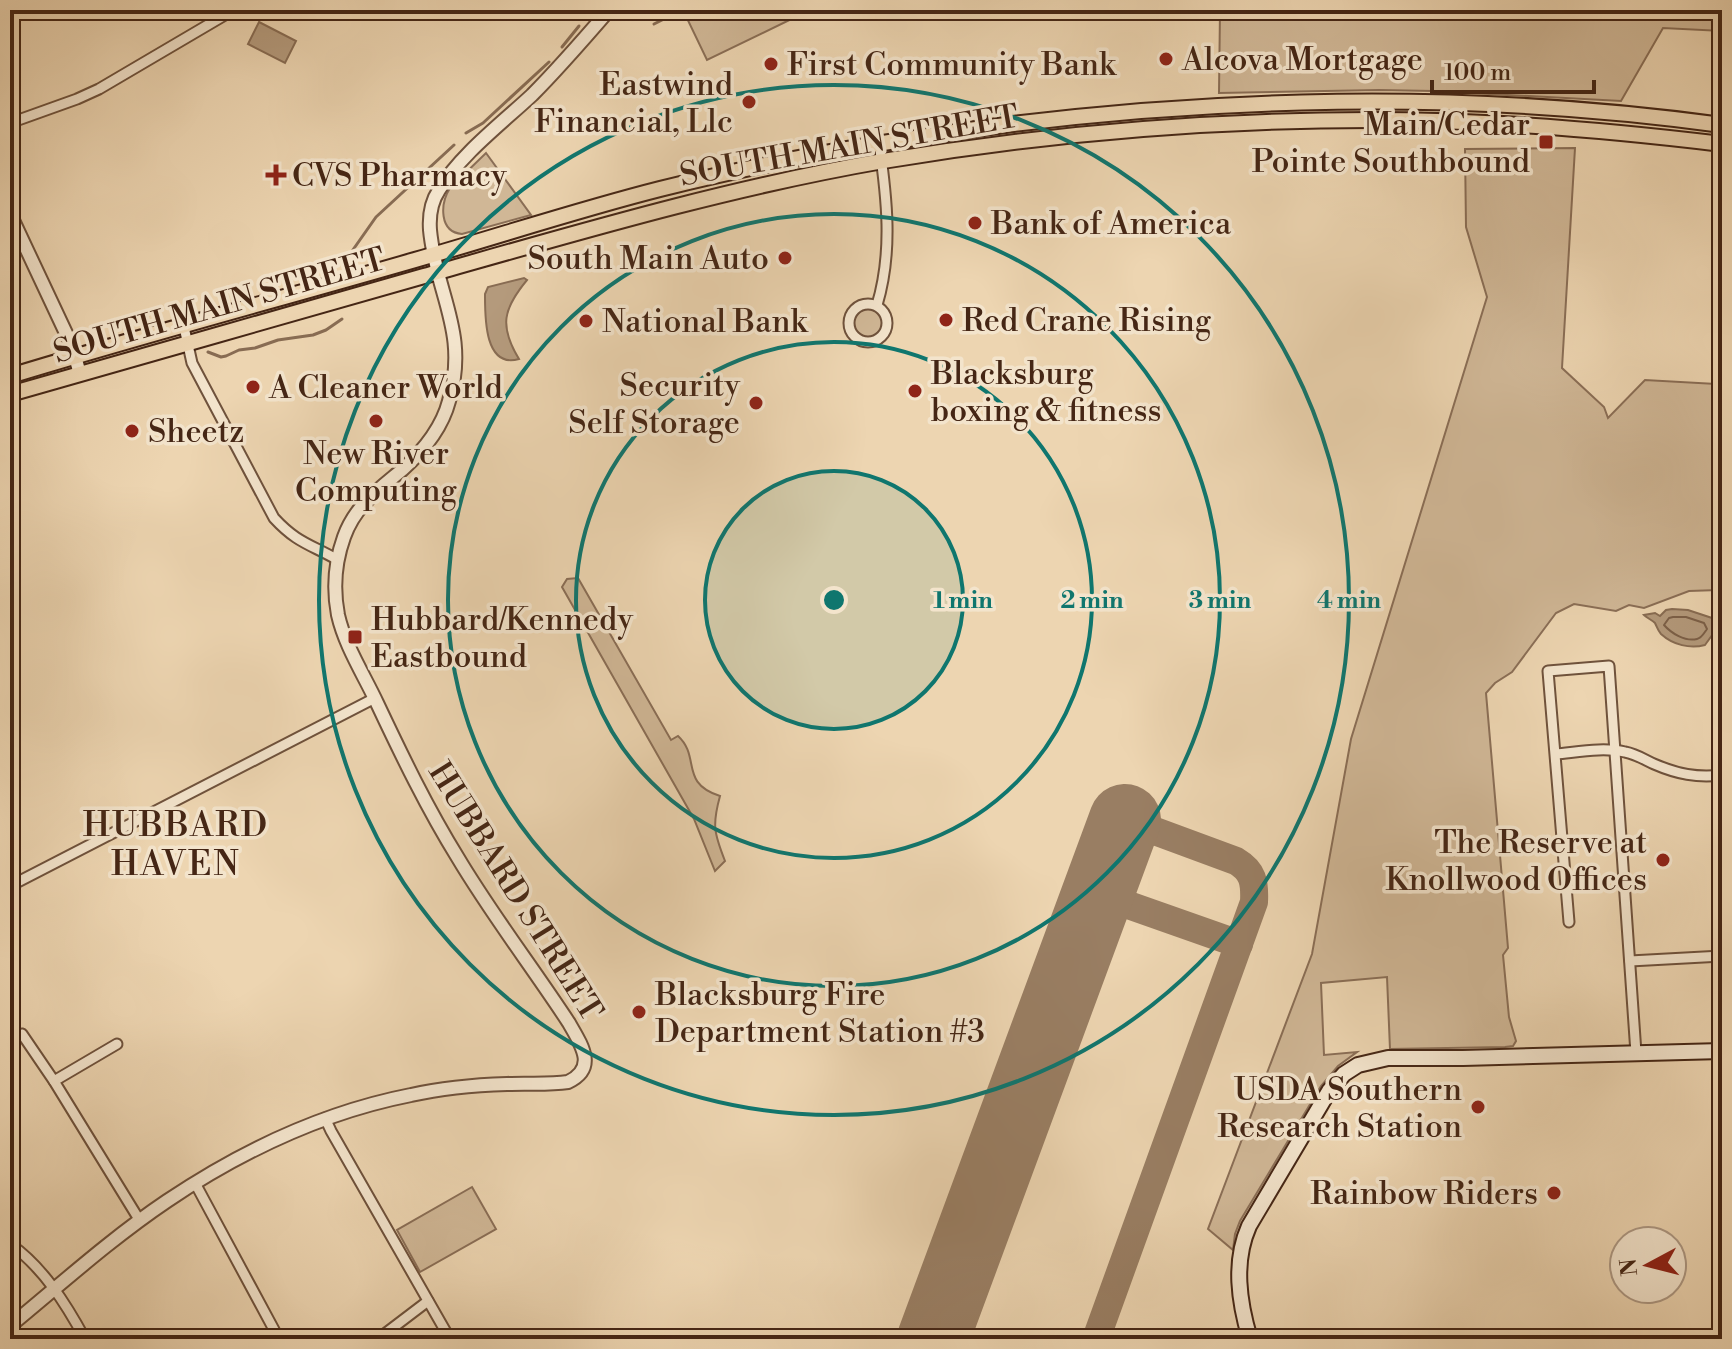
<svg xmlns="http://www.w3.org/2000/svg" width="1732" height="1349" font-family="'Libre Bodoni',serif">
	<style>
		.green { fill: #d0b796; stroke: #8a6e56; stroke-width: 2 }
		.water { fill: #b49a7c; stroke: #886c53; stroke-width: 2 }
		.lines { fill: none; stroke-linecap: round; stroke-linejoin: round }
		.shore { stroke: #7c6048; stroke-width: 2 }
		.stream { stroke: #886c53; stroke-width: 3 }
		.taxiway { stroke: #997e63; stroke-width: 28 }
		.runway { stroke: #997e63; stroke-width: 72 }
		.minor-casing { stroke: #6f523c; stroke-width: 13 }
		.tertiary-casing { stroke: #6f523c; stroke-width: 16 }
		.secondary-casing { stroke: #452615; stroke-width: 18 }
		.primary-casing { stroke: #452615; stroke-width: 18 }
		.minor { stroke: #f3e4cc; stroke-width: 9 }
		.tertiary { stroke: #f3e4cc; stroke-width: 12 }
		.secondary { stroke: #f3e4cc; stroke-width: 14 }
		.primary { stroke: #edd5b1; stroke-width: 14 }
		.ring { fill: none; stroke: #0f766e; stroke-width: 4 }
		.poi-dot { fill: #8f2418; stroke: #f3e4cc; stroke-width: 3 }
		.labels { text-anchor: middle; stroke-width: 7; stroke-linejoin: round; paint-order: stroke }
		.poi-label { font-size: 32px; fill: #452615; stroke: #f3e4cc; text-anchor: start }
		.street-label { font-size: 32px; fill: #452615; stroke: #f3e4cc }
		.neighbourhood-label { font-size: 34px; letter-spacing: 2px; fill: #452615; stroke: #f3e4cc }
		.centre { fill: #0f766e; stroke: #f3e4cc; stroke-width: 4 }
		.ring-label { font-size: 24px; text-anchor: middle; font-weight: bold; fill: #0f766e; stroke: #f3e4cc; stroke-width: 7; stroke-linejoin: round; paint-order: stroke }
	</style>
	<rect width="100%" height="100%" fill="#edd5b1"/>
	<filter id="stains"><feTurbulence type="fractalNoise" baseFrequency=".0025" numOctaves="4"/><feColorMatrix values="0 0 0 0 .2 0 0 0 0 .09 0 0 0 0 .02 0 0 0 .5 -.17"/></filter>
	<radialGradient id="worn" r=".72"><stop offset=".6" stop-color="#630" stop-opacity="0"/><stop offset="1" stop-color="#630" stop-opacity=".3"/></radialGradient>
	<!-- green -->
	<g class="green">
		<polygon points="683,10 810,10 707,60"/>
		<polygon points="1220,10 1722,10 1722,31 1663,28 1621,101 1433,91 1379,90 1219,93"/>
		<polygon points="1575,148 1562,368 1604,407 1608,418 1645,380 1716,384 1722,377 1722,629 1718,590 1689,591 1644,608 1629,605 1616,611 1574,604 1556,613 1512,672 1495,683 1486,693 1508,948 1503,955 1509,1017 1516,1041 1513,1046 1505,1047 1390,1049 1387,977 1321,983 1324,1055 1357,1052 1338,1066 1321,1086 1240,1221 1235,1234 1233,1250 1208,1229 1312,954 1351,739 1487,297 1466,227 1465,149"/>
		<path d="M486,153l45,62 -69,19c-23,-2 -22,-30 -12,-46z"/>
		<circle cx="868" cy="323" r="14"/>
		<path d="M578,578l93,162 7,-4c23,21 1,47 42,60 -8,29 -6,37 5,65l-10,10 -21,-52 -132,-232 5,-8z"/>
		<polygon points="472,1187 496,1229 420,1272 397,1230"/>
	</g>
	<!-- water -->
	<g class="water">
		<polygon points="259,22 296,41 285,63 248,44"/>
		<path d="M524,278l3,2c-24,29 -28,46 -8,79 -35,10 -34,-43 -34,-65l3,-7z"/>
		<path d="M1672,609l16,1 30,10 -3,11 -10,14c-15,4 -32,0 -44,-11 -3,-3 -4,-7 -6,-11 -3,-3 -8,-5 -11,-8l11,-2 5,3 6,-6z"/>
	</g>
	<g class="lines">
		<!-- shore -->
		<path class="shore" d="M1673,617h13l18,6 3,6c-3,4 -5,9 -10,10 -12,3 -26,-6 -33,-14l5,-7z"/>
		<!-- stream -->
		<g class="stream">
			<polyline points="654,24 682,10"/>
			<polyline points="562,47 579,26"/>
			<polyline points="466,133 483,123 549,62"/>
			<polyline points="350,254 376,217 454,145"/>
			<polyline points="208,352 221,357 226,356 239,350 255,348 278,340 313,335 326,330 342,319"/>
		</g>
		<!-- taxiway -->
		<g class="taxiway">
			<polyline points="1097,894 1239,944"/>
			<path d="M1096,1339l158,-437c1,-20 -1,-31 -18,-41l-111,-41"/>
		</g>
		<!-- runway -->
		<polyline class="runway" points="933,1339 1125,820"/>
		<defs>
			<g id="minor">
				<polyline points="10,123 77,99 99,89 230,12"/>
				<circle cx="868" cy="323" r="19"/>
				<path d="M877,305c16,-53 10,-107 2,-162"/>
				<path d="M184,327l8,36 82,155c23,25 36,26 64,42"/>
				<path d="M1556,754c22,-2 47,-7 69,-2 11,2 20,8 29,12 23,10 43,14 68,11"/>
				<polyline points="10,886 375,698"/>
				<polyline points="1569,922 1548,671 1609,666 1636,1053"/>
				<polyline points="1630,961 1722,956"/>
				<polyline points="22,1034 54,1081 140,1221"/>
				<polyline points="54,1081 117,1044"/>
				<polyline points="325,1118 331,1131 450,1339"/>
				<polyline points="195,1183 279,1339"/>
				<path d="M10,1244c33,23 56,60 75,95"/>
				<polyline points="378,1339 428,1301"/>
			</g>
			<g id="tertiary">
				<polyline points="10,214 72,346 80,374"/>
				<path d="M10,1326c51,-42 102,-88 157,-125 73,-49 157,-89 244,-106 31,-7 64,-10 96,-11 20,-1 41,1 61,-2 30,-14 13,-38 1,-59 -36,-55 -77,-108 -111,-165 -31,-50 -56,-102 -81,-155 -13,-28 -32,-57 -39,-88 -5,-26 -3,-53 6,-78 11,-31 34,-47 58,-67 20,-18 40,-42 47,-69 20,-69 -13,-106 -19,-171 -1,-14 1,-28 9,-40 21,-35 63,-67 93,-95 27,-27 52,-56 77,-85"/>
			</g>
			<path id="secondary" d="M1250,1339c-11,-37 -17,-77 -1,-113l80,-135 15,-17 14,-9 30,-7h75l259,-7"/>
			<g id="primary">
				<path d="M10,376c134,-41 270,-77 405,-116 81,-23 162,-50 245,-71 73,-18 148,-34 223,-46 274,-46 563,-56 839,-18"/>
				<path d="M10,394c138,-40 276,-78 414,-118 152,-43 303,-88 459,-115 161,-27 325,-41 489,-41 117,0 234,10 350,24"/>
			</g>
		</defs>
		<!-- minor casing -->
		<use href="#minor" class="minor-casing"/>
		<!-- tertiary casing -->
		<use href="#tertiary" class="tertiary-casing"/>
		<!-- secondary casing -->
		<use href="#secondary" class="secondary-casing"/>
		<!-- primary casing -->
		<use href="#primary" class="primary-casing"/>
		<!-- minor -->
		<use href="#minor" class="minor"/>
		<!-- tertiary -->
		<use href="#tertiary" class="tertiary"/>
		<!-- secondary -->
		<use href="#secondary" class="secondary"/>
		<!-- primary -->
		<use href="#primary" class="primary"/>
	</g>
	<!-- distance rings -->
	<circle cx="834" cy="600" r="129" fill="#0f766e" fill-opacity=".12"/>
	<g class="ring">
		<circle cx="834" cy="600" r="129"/>
		<circle cx="834" cy="600" r="258"/>
		<circle cx="834" cy="600" r="386"/>
		<circle cx="834" cy="600" r="515"/>
	</g>
	<!-- markers -->
	<g class="poi-dot">
		<circle cx="1166" cy="59" r="8"/>
		<circle cx="771" cy="64" r="8"/>
		<circle cx="749" cy="102" r="8"/>
		<rect x="1538" y="134" width="16" height="16" rx="4"/>
		<path d="M272 163h8v8h8v8h-8v8h-8v-8h-8v-8h8z"/>
		<circle cx="975" cy="223" r="8"/>
		<circle cx="785" cy="258" r="8"/>
		<circle cx="946" cy="320" r="8"/>
		<circle cx="586" cy="321" r="8"/>
		<circle cx="253" cy="387" r="8"/>
		<circle cx="915" cy="391" r="8"/>
		<circle cx="756" cy="403" r="8"/>
		<circle cx="376" cy="421" r="8"/>
		<circle cx="132" cy="431" r="8"/>
		<rect x="347" y="629" width="16" height="16" rx="4"/>
		<circle cx="1663" cy="860" r="8"/>
		<circle cx="639" cy="1012" r="8"/>
		<circle cx="1478" cy="1107" r="8"/>
		<circle cx="1554" cy="1193" r="8"/>
	</g>
	<g class="labels">
		<!-- poi labels -->
		<g class="poi-label">
			<text x="1182" y="70">Alcova Mortgage</text>
			<text x="787" y="75">First Community Bank</text>
			<text x="733" y="95" text-anchor="end">Eastwind<tspan x="733" dy="37">Financial, Llc</tspan></text>
			<text x="1530" y="135" text-anchor="end">Main/Cedar<tspan x="1530" dy="37">Pointe Southbound</tspan></text>
			<text x="292" y="186">CVS Pharmacy</text>
			<text x="991" y="234">Bank of America</text>
			<text x="769" y="269" text-anchor="end">South Main Auto</text>
			<text x="962" y="331">Red Crane Rising</text>
			<text x="602" y="332">National Bank</text>
			<text x="931" y="384">Blacksburg<tspan x="931" dy="37">boxing &amp; fitness</tspan></text>
			<text x="740" y="396" text-anchor="end">Security<tspan x="740" dy="37">Self Storage</tspan></text>
			<text x="269" y="398">A Cleaner World</text>
			<text x="148" y="442">Sheetz</text>
			<text x="376" y="464" text-anchor="middle">New River<tspan x="376" dy="37">Computing</tspan></text>
			<text x="371" y="630">Hubbard/Kennedy<tspan x="371" dy="37">Eastbound</tspan></text>
			<text x="1647" y="853" text-anchor="end">The Reserve at<tspan x="1647" dy="37">Knollwood Offices</tspan></text>
			<text x="655" y="1005">Blacksburg Fire<tspan x="655" dy="37">Department Station #3</tspan></text>
			<text x="1462" y="1100" text-anchor="end">USDA Southern<tspan x="1462" dy="37">Research Station</tspan></text>
			<text x="1538" y="1204" text-anchor="end">Rainbow Riders</text>
		</g>
		<!-- street labels -->
		<g class="street-label">
			<text transform="translate(849 145) rotate(-10)" y="11">SOUTH MAIN STREET</text>
			<text transform="translate(219 305) rotate(-16)" y="11">SOUTH MAIN STREET</text>
			<text transform="translate(516 891) rotate(58)" y="11">HUBBARD STREET</text>
		</g>
		<!-- neighbourhood labels -->
		<g class="neighbourhood-label">
			<text x="176" y="836">HUBBARD<tspan x="176" dy="39">HAVEN</tspan></text>
		</g>
	</g>
	<circle cx="834" cy="600" r="12" class="centre"/>
	<g class="ring-label">
		<text x="963" y="608">1 min</text>
		<text x="1092" y="608">2 min</text>
		<text x="1220" y="608">3 min</text>
		<text x="1349" y="608">4 min</text>
	</g>
	<!-- margin -->
	<rect width="1732" height="1349" fill="none" stroke="#edd5b1" stroke-width="40"/>
	<rect x="12" y="12" width="1708" height="1325" fill="none" stroke="#452615" stroke-width="4"/>
	<rect x="20" y="20" width="1692" height="1309" fill="none" stroke="#452615" stroke-width="2"/>
	<!-- north arrow -->
	<g transform="translate(1648 1265) rotate(263)"><circle r="38" fill="#f3e4cc" stroke="#ad9883" stroke-width="2"/>
	<path d="M0-6L14 30L0 20L-14 30Z" fill="#8f2418"/>
	<text y="-12" font-size="22" font-weight="bold" text-anchor="middle" fill="#452615">N</text>
	</g>
	<!-- scale -->
	<path d="M1432 80v12h162v-12" fill="none" stroke="#452615" stroke-width="4"/>
	<text x="1444" y="80" font-size="24" fill="#452615" stroke="#f3e4cc" stroke-width="6" paint-order="stroke">100 m</text>
	<rect width="100%" height="100%" filter="url(#stains)"/>
	<rect width="100%" height="100%" fill="url(#worn)"/>
</svg>
